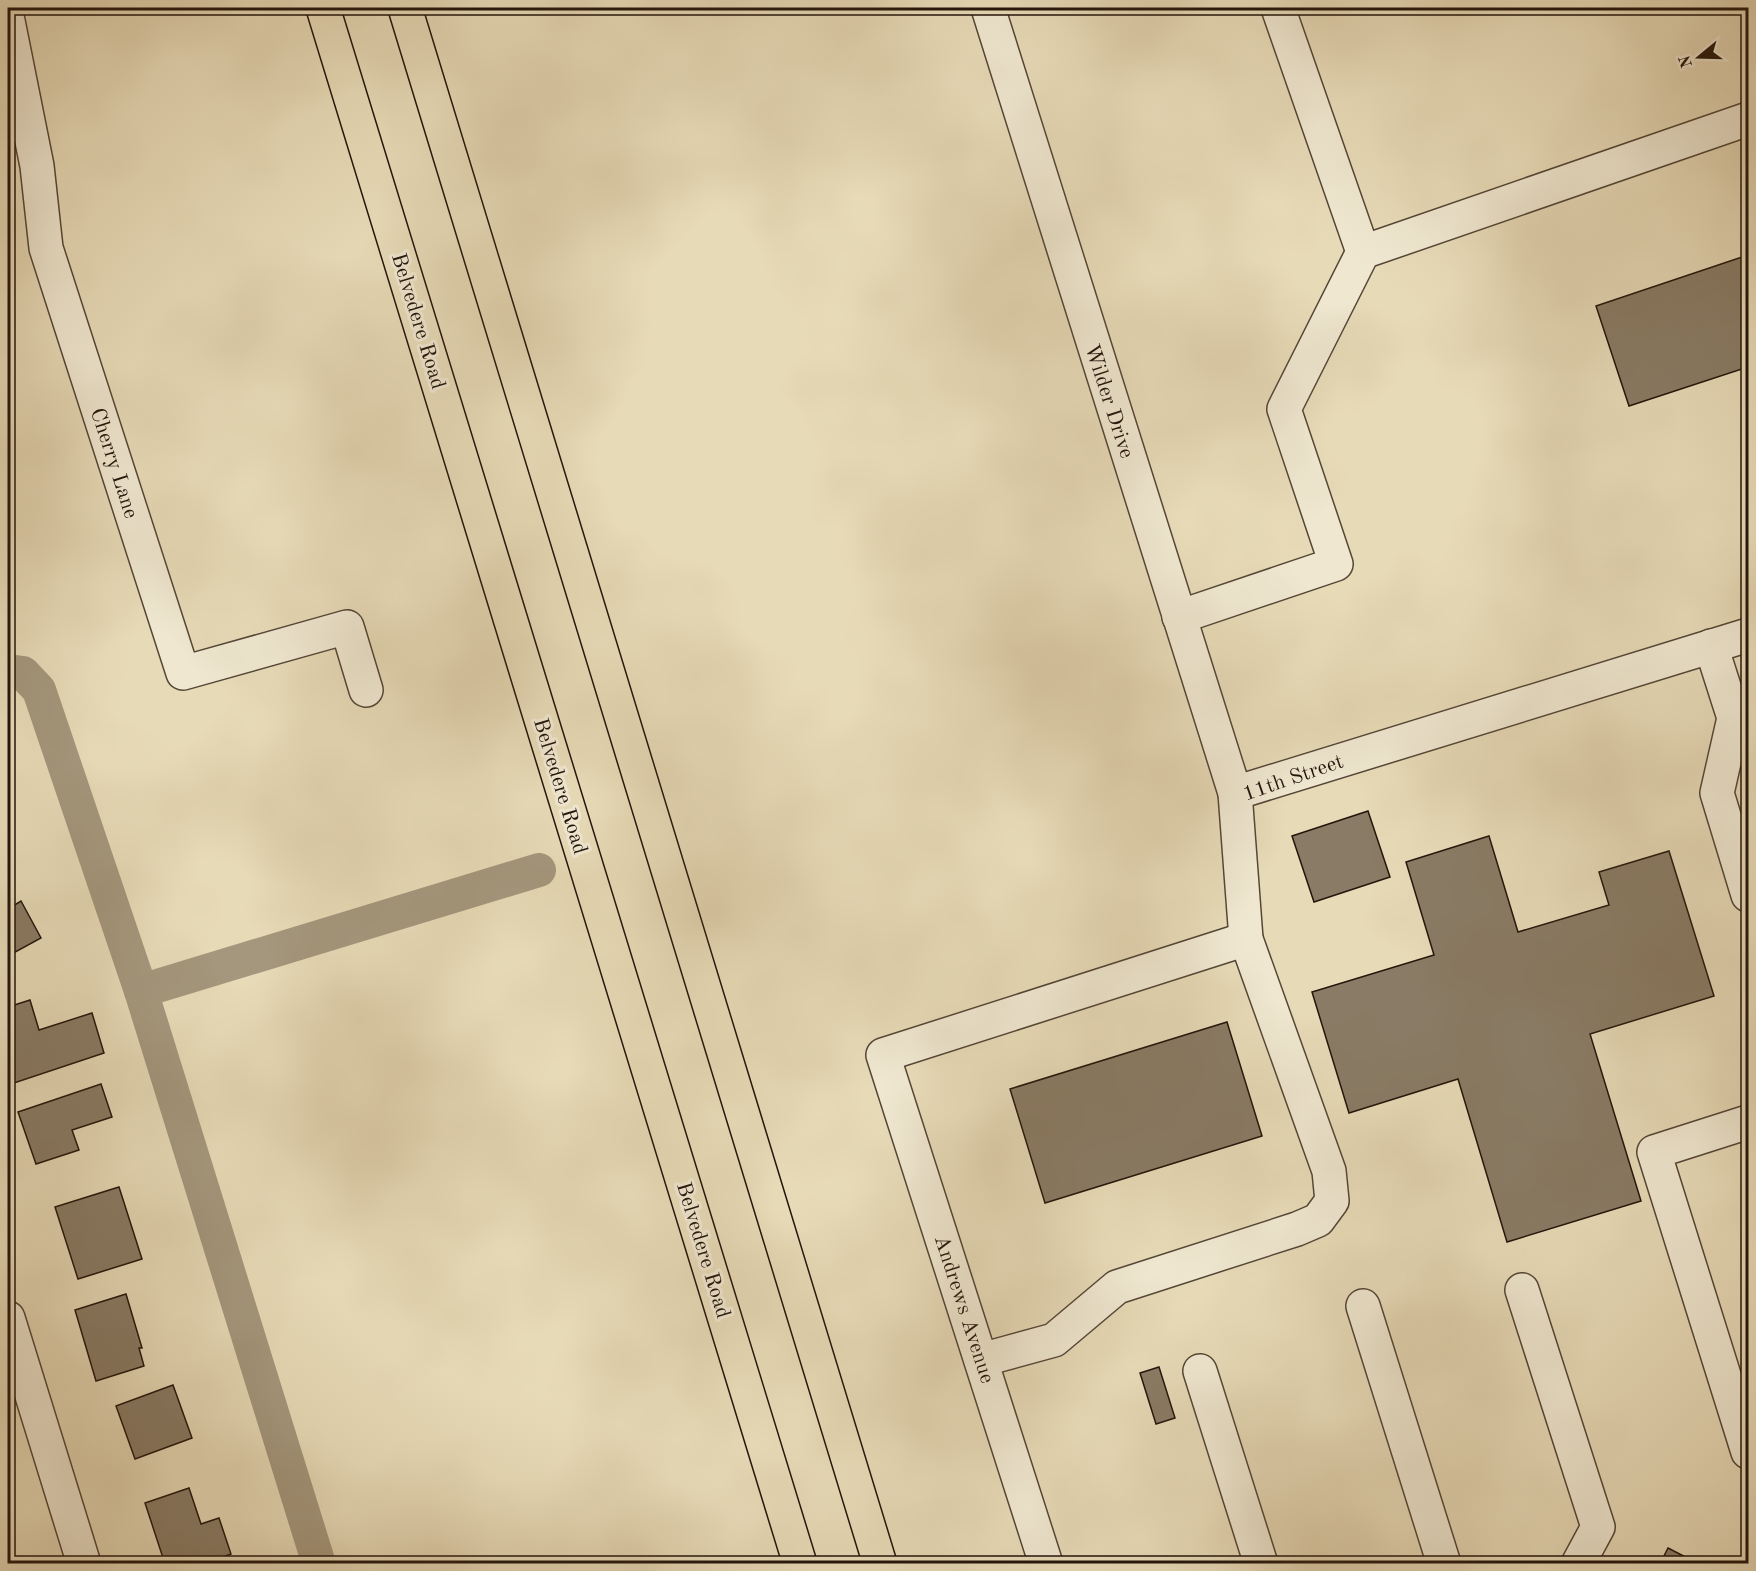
<svg xmlns="http://www.w3.org/2000/svg" width="1756" height="1571" font-family="'Old Standard TT',serif">
	<style>
		.lines { fill: none; stroke-linecap: round; stroke-linejoin: round }
		.canal { stroke: #a4977d; stroke-width: 34 }
		.building { fill: #897b65; stroke: #23150c; stroke-width: 1.5 }
		.minor-casing { stroke: #544637; stroke-width: 36 }
		.major-casing { stroke: #23150c; stroke-width: 36 }
		.minor { stroke: #efe7d0; stroke-width: 33 }
		.major { stroke: #e7dab7; stroke-width: 33 }
		.labels { text-anchor: middle; stroke-width: 6; stroke-linejoin: round; paint-order: stroke }
		.street-label { font-size: 21px; fill: #23150c; stroke: #efe7d0 }
	</style>
	<rect width="100%" height="100%" fill="#e7dab7"/>
	<filter id="stains"><feTurbulence type="fractalNoise" baseFrequency=".00333" numOctaves="4"/><feColorMatrix values="0 0 0 0 .2 0 0 0 0 .09 0 0 0 0 .02 0 0 0 .5 -.17"/></filter>
	<radialGradient id="worn" r=".72"><stop offset=".6" stop-color="#630" stop-opacity="0"/><stop offset="1" stop-color="#630" stop-opacity=".3"/></radialGradient>
	<g class="lines">
		<!-- canal -->
		<g class="canal">
			<polyline points="8,671 23,673 39,690 141,991 319,1564"/>
			<polyline points="141,991 539,870"/>
		</g>
	</g>
	<!-- building -->
	<g class="building">
		<polygon points="1748,255 1748,367 1629,406 1596,306"/>
		<polygon points="1368,811 1390,877 1314,902 1292,836"/>
		<polygon points="1489,836 1518,932 1609,905 1599,872 1669,851 1714,996 1590,1034 1641,1201 1507,1242 1458,1079 1349,1113 1312,992 1434,955 1406,862"/>
		<polygon points="21,901 41,938 8,956 8,909"/>
		<polygon points="30,1000 39,1030 92,1013 104,1053 8,1085 8,1007"/>
		<polygon points="1227,1022 1262,1136 1045,1203 1010,1089"/>
		<polygon points="101,1084 112,1117 72,1130 79,1150 36,1164 18,1112"/>
		<polygon points="119,1187 142,1259 78,1279 55,1207"/>
		<polygon points="126,1294 142,1348 139,1348 144,1366 96,1381 75,1310"/>
		<polygon points="1159,1367 1175,1418 1156,1424 1140,1373"/>
		<polygon points="173,1385 192,1438 135,1459 116,1406"/>
		<polygon points="189,1488 201,1524 219,1518 231,1554 204,1564 165,1564 145,1503"/>
		<polygon points="1668,1548 1699,1564 1660,1564"/>
	</g>
	<g class="lines">
		<defs>
			<g id="minor">
				<polyline points="1278,8 1363,252"/>
				<polyline points="8,21 37,166 46,248 183,673 347,627 366,690"/>
				<polyline points="1179,617 1336,564 1284,409 1363,252 1748,119"/>
				<polyline points="1711,646 1734,718 1717,793 1748,895"/>
				<polyline points="1235,793 1748,635"/>
				<polyline points="1748,1122 1654,1152 1748,1452"/>
				<polyline points="1522,1290 1598,1527 1578,1564"/>
				<polyline points="1363,1306 1444,1564"/>
				<polyline points="8,1318 84,1564"/>
				<polyline points="981,1360 1054,1340 1117,1287 1297,1229 1318,1220 1332,1201 1329,1171 1246,939 1235,793 988,8"/>
				<polyline points="1200,1371 1261,1564"/>
				<polyline points="1046,1564 883,1055 1246,939"/>
			</g>
			<g id="major">
				<polyline points="323,8 800,1564"/>
				<polyline points="405,8 880,1564"/>
			</g>
		</defs>
		<!-- minor casing -->
		<use href="#minor" class="minor-casing"/>
		<!-- major casing -->
		<use href="#major" class="major-casing"/>
		<!-- minor -->
		<use href="#minor" class="minor"/>
		<!-- major -->
		<use href="#major" class="major"/>
	</g>
	<g class="labels">
		<!-- street labels -->
		<g class="street-label">
			<text transform="translate(419 321) rotate(73)" y="7">Belvedere Road</text>
			<text transform="translate(1110 401) rotate(72)" y="7">Wilder Drive</text>
			<text transform="translate(115 463) rotate(72)" y="7">Cherry Lane</text>
			<text transform="translate(1293 777) rotate(-19)" y="7">11th Street</text>
			<text transform="translate(561 786) rotate(73)" y="7">Belvedere Road</text>
			<text transform="translate(704 1250) rotate(73)" y="7">Belvedere Road</text>
			<text transform="translate(965 1309) rotate(72)" y="7">Andrews Avenue</text>
		</g>
	</g>
	<!-- margin -->
	<rect width="1756" height="1571" fill="none" stroke="#e7dab7" stroke-width="30"/>
	<rect x="9" y="9" width="1738" height="1553" fill="none" stroke="#23150c" stroke-width="3"/>
	<rect x="15" y="15" width="1726" height="1541" fill="none" stroke="#23150c" stroke-width="1.5"/>
	<!-- north arrow -->
	<g transform="translate(1699 57) rotate(251)" stroke="#efe7d0" stroke-width="4.5" paint-order="stroke">
	<path d="M0-4.5L10 22L0 15L-10 22Z" fill="#23150c"/>
	<text y="-9" font-size="16" font-weight="bold" text-anchor="middle" fill="#23150c">N</text>
	</g>
	<rect width="100%" height="100%" filter="url(#stains)"/>
	<rect width="100%" height="100%" fill="url(#worn)"/>
</svg>
